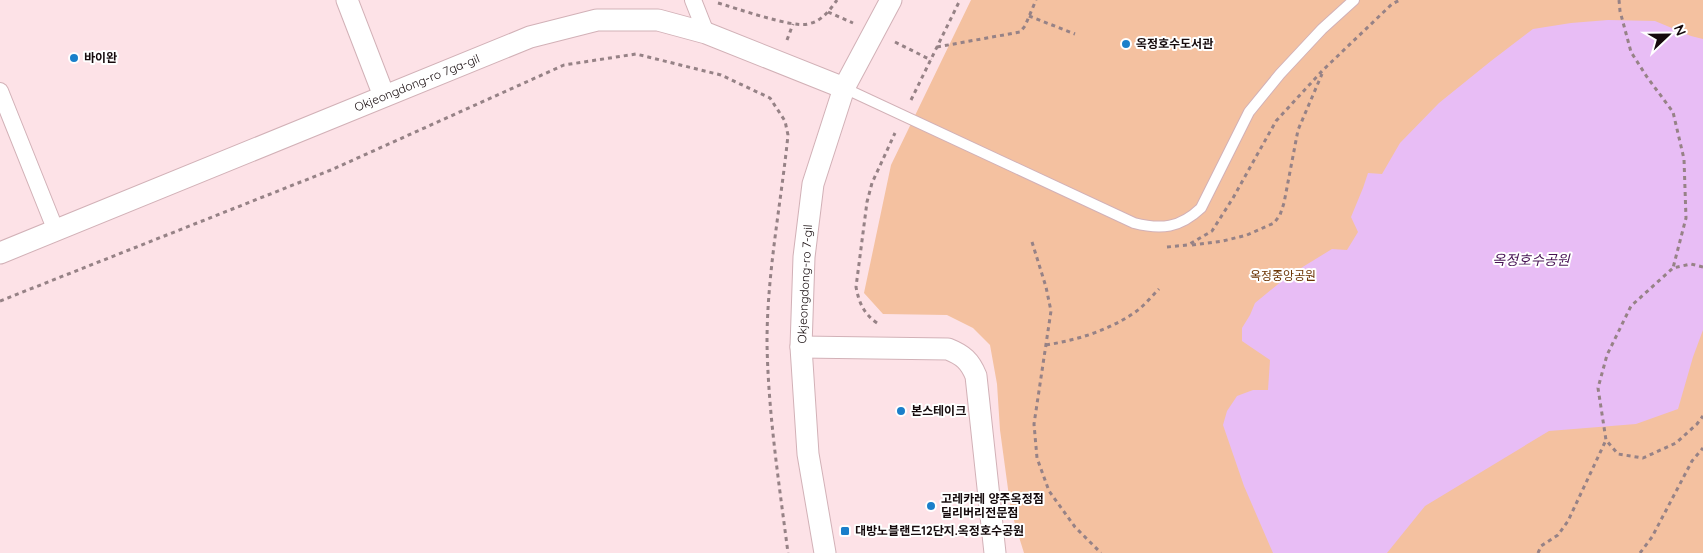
<svg xmlns="http://www.w3.org/2000/svg" width="1703" height="553" font-family="Quicksand,'Noto Sans KR',sans-serif">
	<style>
		.green { fill: #f4c1a0 }
		.water { fill: #e8bdf5 }
		.lines { fill: none; stroke-linecap: round; stroke-linejoin: round }
		.service-casing { stroke: #d2b1b7; stroke-width: 12 }
		.pedestrian-casing { stroke: #d2b1b7; stroke-width: 18 }
		.minor-casing { stroke: #d2b1b7; stroke-width: 23 }
		.path { stroke: #968286; stroke-width: 3; stroke-dasharray: 4 4; stroke-linecap: butt }
		.service { stroke: #fff; stroke-width: 10 }
		.pedestrian { stroke: #fff; stroke-width: 16 }
		.minor { stroke: #fff; stroke-width: 21 }
		.poi-dot { fill: #1a7fca; stroke: #fff; stroke-width: 2 }
		.labels { text-anchor: middle; stroke-width: 4; stroke-linejoin: round; paint-order: stroke }
		.poi-label { font-size: 12px; font-weight: bold; fill: #150a0c; stroke: #fff; text-anchor: start }
		.street-label { font-size: 12px; fill: #150a0c; stroke: #fff }
		.park-label { font-size: 12px; fill: #6c3505; stroke: #fff }
		.water-label { font-size: 14px; font-style: italic; fill: #461254; stroke: #fff }
	</style>
	<rect width="100%" height="100%" fill="#fde2e7"/>
	<!-- green -->
	<polygon class="green" points="971,0 1703,0 1703,553 1024,553 1011,511 1000,430 997,384 990,345 973,328 947,315 883,314 864,293 891,165"/>
	<!-- water -->
	<polygon class="water" points="1608,20 1655,21 1691,36 1703,39 1703,330 1693,357 1678,409 1636,424 1549,431 1425,506 1387,553 1273,553 1244,486 1223,425 1227,411 1237,396 1253,390 1268,390 1270,360 1242,341 1242,328 1250,315 1255,303 1288,276 1332,249 1347,250 1358,232 1351,217 1363,188 1368,173 1382,174 1400,143 1439,103 1491,61 1533,29 1571,23"/>
	<g class="lines">
		<defs>
			<path id="service" d="M844,88l290,135c27,7 46,5 67,-15l48,-96 31,-38 42,-45 32,-29"/>
			<g id="pedestrian">
				<polyline points="693,0 706,33"/>
				<polyline points="0,91 56,231"/>
			</g>
			<g id="minor">
				<polyline points="347,0 384,96"/>
				<polyline points="0,253 530,37 597,20 658,20 706,33 844,88"/>
				<path d="M801,347l147,2c15,6 22,12 28,27l19,177"/>
				<polyline points="825,553 808,454 801,347 804,257 813,184 844,88 891,0"/>
			</g>
		</defs>
		<!-- service casing -->
		<use href="#service" class="service-casing"/>
		<!-- pedestrian casing -->
		<use href="#pedestrian" class="pedestrian-casing"/>
		<!-- minor casing -->
		<use href="#minor" class="minor-casing"/>
		<!-- path -->
		<g class="path">
			<polyline points="1619,0 1620,11 1631,52 1647,77 1673,112 1684,159 1686,218 1673,268"/>
			<path d="M718,3c18,5 74,25 90,21 14,-3 21,-13 29,-24"/>
			<polyline points="828,12 853,23"/>
			<polyline points="1029,16 1075,34"/>
			<polyline points="787,40 793,24"/>
			<polyline points="895,42 931,60"/>
			<polyline points="937,47 1020,32 1025,26 1036,0"/>
			<polyline points="911,100 960,0"/>
			<polyline points="1032,242 1046,287 1051,311 1034,424 1037,458 1049,491 1075,527 1101,553"/>
			<polyline points="1192,245 1223,241 1247,235 1274,223 1280,215 1284,203 1298,130 1322,74"/>
			<polyline points="1167,247 1188,245 1212,231 1233,198 1276,121 1323,70 1392,4 1400,0"/>
			<polyline points="1703,267 1691,264 1673,268 1631,306 1607,355 1598,388 1606,440 1618,454 1643,458 1676,443 1697,424 1703,416"/>
			<path d="M0,301l331,-131 233,-105 72,-11 85,21 49,23 15,23 3,14c-7,69 -21,138 -21,207 1,70 12,141 21,211"/>
			<path d="M877,323c-13,-9 -18,-20 -21,-36l11,-85 5,-19 23,-50"/>
			<path d="M1046,345c31,-5 61,-14 88,-32 9,-6 17,-16 25,-24"/>
			<polyline points="1538,553 1541,546 1558,535 1568,521 1606,440"/>
			<polyline points="1640,553 1652,537 1692,461 1703,448"/>
		</g>
		<!-- service -->
		<use href="#service" class="service"/>
		<!-- pedestrian -->
		<use href="#pedestrian" class="pedestrian"/>
		<!-- minor -->
		<use href="#minor" class="minor"/>
	</g>
	<!-- markers -->
	<g class="poi-dot">
		<circle cx="1126" cy="44" r="5"/>
		<circle cx="74" cy="58" r="5"/>
		<circle cx="901" cy="411" r="5"/>
		<circle cx="931" cy="506" r="5"/>
		<rect x="840" y="526" width="10" height="10" rx="2.5"/>
	</g>
	<g class="labels">
		<!-- poi labels -->
		<g class="poi-label">
			<text x="1136" y="48">옥정호수도서관</text>
			<text x="84" y="62">바이완</text>
			<text x="911" y="415">본스테이크</text>
			<text x="941" y="503">고레카레 양주옥정점<tspan x="941" dy="14">딜리버리전문점</tspan></text>
			<text x="855" y="535">대방노블랜드12단지.옥정호수공원</text>
		</g>
		<!-- street labels -->
		<g class="street-label">
			<text transform="translate(417 83) rotate(-22)" y="4">Okjeongdong-ro 7ga-gil</text>
			<text transform="translate(805 284) rotate(-87)" y="4">Okjeongdong-ro 7-gil</text>
		</g>
		<!-- park labels -->
		<g class="park-label">
			<text x="1283" y="280">옥정중앙공원</text>
		</g>
		<!-- water labels -->
		<g class="water-label">
			<text x="1531" y="265">옥정호수공원</text>
		</g>
	</g>
	<!-- north arrow -->
	<g transform="translate(1668 35) rotate(68)" stroke="#ffffff" stroke-width="4" paint-order="stroke">
	<path d="M0-4L9 19L0 12L-9 19Z" fill="#150a0c"/>
	<text y="-8" font-size="14" font-weight="bold" text-anchor="middle" fill="#150a0c">N</text>
	</g>
</svg>
